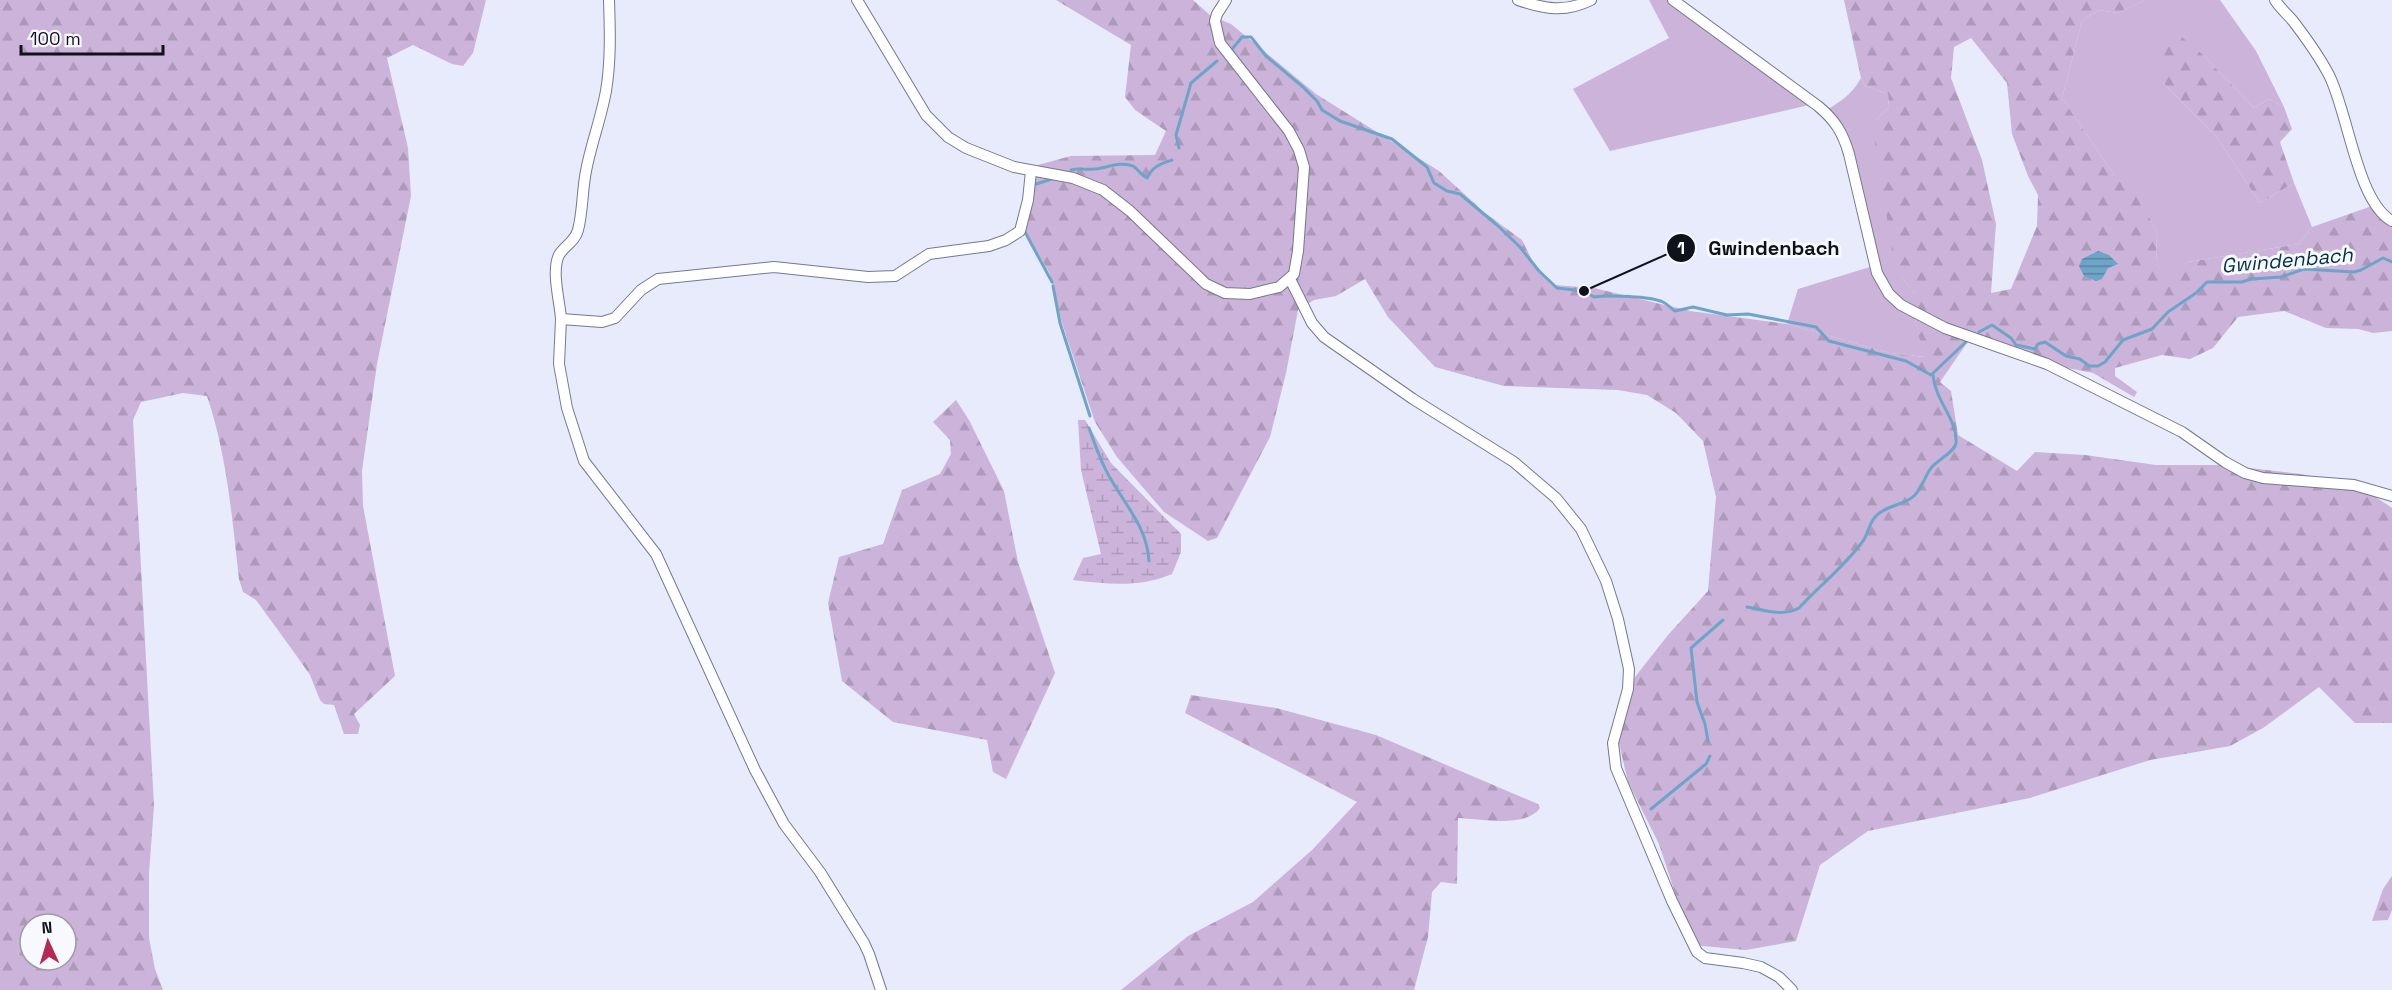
<svg xmlns="http://www.w3.org/2000/svg" width="2392" height="990" font-family="'Space Grotesk',sans-serif">
	<style>
		.grass { fill: #cbb3da }
		.forest { fill: url(#forest-firs); fill-rule: evenodd }
		.wetland { fill: url(#wetland-marsh) }
		.water { fill: url(#water-rules) }
		.lines { fill: none; stroke-linecap: round; stroke-linejoin: round }
		.stream { stroke: #6ea4c7; stroke-width: 3 }
		.minor-casing { stroke: #737991; stroke-width: 12 }
		.minor { stroke: #fff; stroke-width: 10 }
		.labels { text-anchor: middle; stroke-width: 6; stroke-linejoin: round; paint-order: stroke }
		.water-label { font-size: 20px; font-style: italic; fill: #013148; stroke: #f8f9ff }
		.leader { fill: none; stroke: #10121b; stroke-width: 2 }
		.callout-dot { fill: #10121b; stroke: #f8f9ff; stroke-width: 2 }
		.mark-label { font-size: 18px; text-anchor: middle; font-weight: bold; fill: #fff }
		.callout-label { font-size: 20px; text-anchor: middle; font-weight: bold; fill: #10121b; stroke: #f8f9ff; stroke-width: 6; stroke-linejoin: round; paint-order: stroke }
	</style>
	<defs>
		<pattern id="forest-firs" width="22" height="20" patternUnits="userSpaceOnUse" patternTransform="scale(1.5)"><rect width="22" height="20" fill="#cbb3da"/><path d="M5 1l3.5 6h-7zM16 11l3.5 6h-7z" fill="#ad99ba"/></pattern>
		<pattern id="wetland-marsh" width="20" height="14" patternUnits="userSpaceOnUse" patternTransform="scale(1.5)"><rect width="20" height="14" fill="#cbb3da"/><path d="M1 5h8M5 5V1M11 12h8M15 12V8" fill="none" stroke="#ad99ba"/></pattern>
		<pattern id="water-rules" width="6" height="5" patternUnits="userSpaceOnUse" patternTransform="scale(1.5)"><rect width="6" height="5" fill="#6ea4c7"/><path d="M0 2.5h6" fill="none" stroke="#5984a1"/></pattern>
	</defs>
	<rect width="100%" height="100%" fill="#e7ebfc"/>
	<!-- grass -->
	<g class="grass">
		<polygon points="1649,0 1679,0 1809,105 1610,151 1573,89 1669,38"/>
		<polygon points="2145,0 2220,0 2256,51 2284,107 2269,99 2254,108 2203,55 2166,86 2215,135 2260,203 2294,183 2312,227 2299,244 2188,262 2172,276 2156,264 2157,233 2140,200 2114,175 2062,98 2082,21 2099,10 2118,13"/>
		<path d="M1861,78l4,8 23,8 1,13 -11,11 -3,18 28,143 12,14v27l10,37 -35,-4 -103,-29 11,-35 72,-22 -28,-123 -8,-17 -12,-14c16,-10 30,-18 39,-35z"/>
	</g>
	<!-- forest -->
	<g class="forest">
		<path d="M0,0h486l-13,53 -10,13 -11,-2 -39,-19 -26,13 21,90 3,48 -34,168 -15,107 1,35 32,170 -41,38 6,11 -2,9h-14l-10,-29 -10,-1 -4,-4 -10,-25 -14,-20 -40,-55 -13,-8 -4,-13c-7,-62 -12,-124 -32,-183l-24,-3 -42,9 -8,18 21,386 -5,67v65l6,31 8,21h-163zM30,924h36v36h-36z"/>
		<path d="M1056,0h137l18,16 20,8 85,70 123,77 46,42 37,27 12,24 21,21 39,3 96,23 97,13 103,29 34,4 -9,-37v-27l-12,-14 -9,-15 -20,-128 4,-18 11,-11 -1,-13 -23,-8 -4,-8 -17,-78h301l-27,13 -19,-3 -17,11 -20,77 52,77 26,24 17,34 -1,31 16,11 16,-13 111,-18 13,-17 63,-22 17,16v110l-19,2 -15,-4 -32,-1 -42,-17 -46,6 -25,31 -23,11 -28,-4 -47,13v8l22,16 -3,5 -41,-24 -41,-8 -83,-25 -29,42 11,9 7,44 59,36 18,-19 50,3 71,10h68l76,9 56,10 36,24v215h-37l-36,-36 -56,41 -33,18 -80,14 -120,38 -162,33 -48,34 -24,76 -50,9 -54,-5 -33,-101 -31,-62 -9,-39v-27l16,-39 33,-42 40,-44 8,-94 -13,-56 -27,-28 -29,-18 -29,-5 -114,-4 -69,-19 -47,-50 -23,-38 -29,17 -22,4 -16,10 -12,63 -16,64 -53,101 -9,3 -44,-29 -47,-55 -22,-35 -34,-102 -11,-46 -25,-43 13,-66 33,-9 84,-1 11,-24 -31,-21 -10,-13 6,-52zM1971,38l36,45 5,51 16,42 10,19 -1,31 -26,63 -20,4 5,-69 -14,-64 -31,-82 3,-31z"/>
		<polygon points="2170,27 2203,55 2254,108 2269,99 2284,107 2292,129 2280,142 2294,183 2260,203 2215,135 2166,86 2149,50"/>
		<polygon points="956,400 969,420 1004,491 1018,562 1055,673 1006,779 993,772 987,740 893,722 842,681 828,603 839,557 883,544 902,490 940,474 951,454 950,440 933,422"/>
		<path d="M1191,695l85,13 100,27 162,69 2,4c-14,20 -60,11 -82,10l-1,66 -16,-2 -9,10 -4,45 -14,53h-293l67,-54 65,-34 59,-52 45,-48 -172,-89z"/>
		<polygon points="2392,876 2392,910 2388,920 2372,921 2383,889"/>
	</g>
	<!-- wetland -->
	<path class="wetland" d="M1078,420h7l26,43 70,71v18l-9,22c-33,14 -65,10 -99,6l10,-22 18,-4 -20,-84z"/>
	<!-- water -->
	<polygon class="water" points="2098,251 2109,255 2118,264 2108,268 2102,279 2096,281 2084,276 2079,266 2082,259"/>
	<g class="lines">
		<!-- stream -->
		<g class="stream">
			<path d="M1233,48l9,-11h9l15,19 37,31 14,14 5,9 18,11 52,18 35,28 7,16 13,8 13,3 37,31 23,22 19,24 18,17 27,3 10,6c14,-2 56,-1 69,5 4,2 8,6 12,9l18,-4 34,8 21,-1 68,13 13,14 77,20 25,14 37,-35"/>
			<polyline points="1179,148 1176,135 1191,83 1217,61"/>
			<path d="M1071,170c9,-2 15,0 24,-1 12,-1 25,-8 38,-3 5,3 8,9 14,12 6,-12 13,-14 25,-18"/>
			<polyline points="1033,185 1055,178"/>
			<polyline points="1025,232 1052,282"/>
			<polyline points="1053,286 1060,323 1090,416"/>
			<polyline points="1979,332 1992,325 2011,338 2016,345 2035,349 2038,344 2045,342 2066,356 2080,359 2089,366 2098,366 2105,362 2123,340 2152,329 2168,312 2196,293 2207,282 2242,282 2251,279 2281,277 2304,269 2354,272 2361,270 2383,258 2392,262"/>
			<path d="M1089,428c6,16 11,33 20,48 16,29 38,51 40,85"/>
			<path d="M1747,607c17,3 36,10 52,1 21,-23 46,-42 64,-67 5,-7 6,-17 12,-24 10,-12 29,-11 40,-22 7,-7 10,-19 16,-27 6,-8 24,-16 25,-25 2,-23 -21,-42 -23,-68"/>
			<polyline points="1708,741 1705,724 1697,702 1691,648 1723,620"/>
			<polyline points="1651,809 1706,764 1710,756"/>
		</g>
		<defs>
			<g id="minor">
				<polyline points="857,0 926,115 948,137 966,148 1014,167 1073,178 1103,190 1130,211 1206,284 1225,293 1250,294 1279,287 1294,274 1298,251 1304,167 1299,150 1289,131 1220,43 1215,21 1217,14 1226,0"/>
				<path d="M1518,0c27,9 47,13 73,0"/>
				<path d="M1673,0l145,106c17,14 25,27 31,48l28,119 12,21 12,11 44,23 102,36 135,68 43,30 20,11 18,5 91,7 38,11"/>
				<path d="M2275,0c5,8 12,14 18,21 13,17 26,35 36,54 19,37 28,127 63,146"/>
				<polyline points="1290,279 1312,323 1324,337 1413,399 1514,462 1556,498 1581,529 1606,581 1618,619 1629,669 1628,689 1613,743 1616,768 1672,901 1697,952 1705,958 1743,963 1761,967 1779,977 1792,990"/>
				<path d="M561,319c-1,-17 -10,-48 -2,-64 5,-9 16,-13 19,-25 5,-19 4,-39 8,-59 5,-27 15,-52 20,-80 5,-30 4,-61 3,-91"/>
				<polyline points="881,990 869,954 864,943 820,872 784,824 755,770 656,554 584,461 567,408 559,364 561,319 602,322 615,318 641,290 658,279 774,267 868,277 895,276 929,254 989,246 1006,240 1020,231 1028,200 1031,171"/>
			</g>
		</defs>
		<!-- minor casing -->
		<use href="#minor" class="minor-casing"/>
		<!-- minor -->
		<use href="#minor" class="minor"/>
	</g>
	<g class="labels">
		<!-- water labels -->
		<g class="water-label">
			<text transform="translate(2287 260) rotate(-5)" y="7">Gwindenbach</text>
		</g>
	</g>
	<!-- callouts -->
	<path class="leader" d="M1584 291L1681 248"/>
	<g class="callout-dot">
		<circle cx="1584" cy="291" r="6"/>
		<circle cx="1681" cy="248" r="15"/>
	</g>
	<g class="mark-label">
		<text x="1681" y="254">1</text>
	</g>
	<g class="callout-label">
		<text x="1774" y="255">Gwindenbach</text>
	</g>
	<!-- north arrow -->
	<g transform="translate(48 942) rotate(356)"><circle r="28" fill="#f8f9ff" stroke="#9b9da4" stroke-width="1.5"/>
	<path d="M0-4.5L10 22L0 15L-10 22Z" fill="#b72754"/>
	<text y="-9" font-size="16" font-weight="bold" text-anchor="middle" fill="#10121b">N</text>
	</g>
	<!-- scale -->
	<path d="M21 45v9h142v-9" fill="none" stroke="#10121b" stroke-width="3"/>
	<text x="30" y="45" font-size="18" fill="#10121b" stroke="#f8f9ff" stroke-width="4.5" paint-order="stroke">100 m</text>
</svg>
